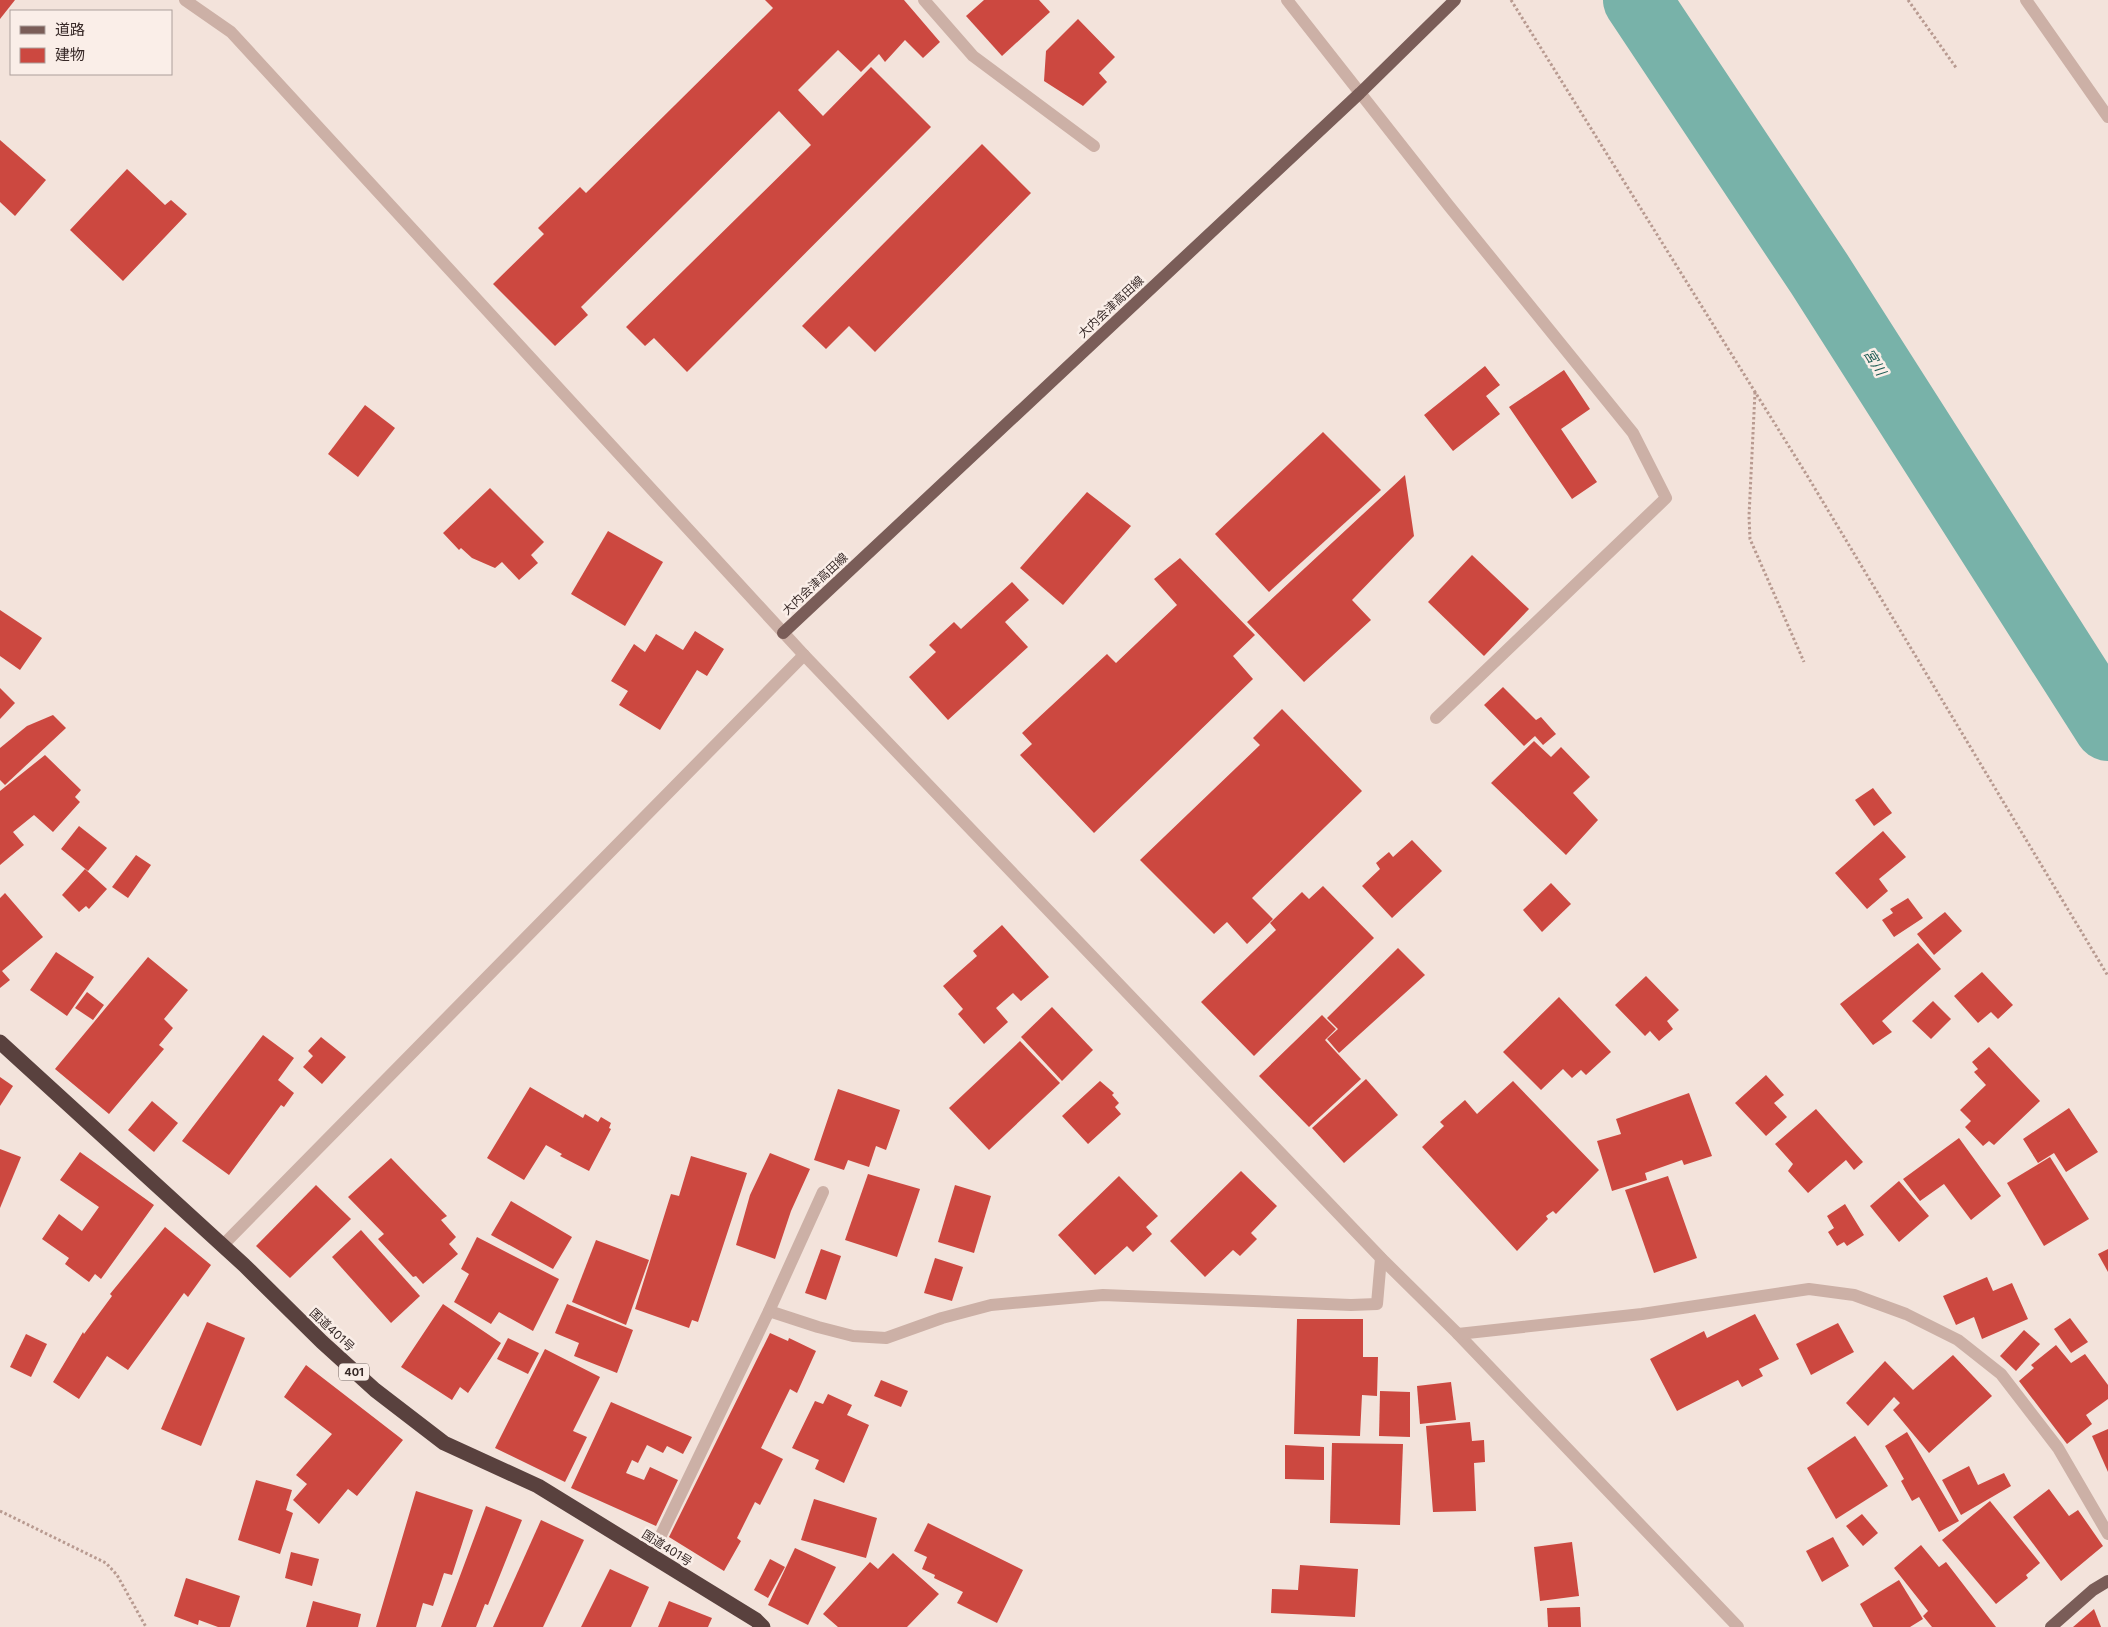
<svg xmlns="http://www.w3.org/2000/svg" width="2108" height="1627" font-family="Inter,'Noto Sans JP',sans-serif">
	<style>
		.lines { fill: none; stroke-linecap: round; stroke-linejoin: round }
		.river { stroke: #78b2a9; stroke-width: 68 }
		.building { fill: #cc4840 }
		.path { stroke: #b89a90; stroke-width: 3; stroke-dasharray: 2.5 2.5; stroke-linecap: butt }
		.minor { stroke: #ccb0a6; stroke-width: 12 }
		.major { stroke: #7a5d58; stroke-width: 12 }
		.highway { stroke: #59413e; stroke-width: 15 }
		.labels { text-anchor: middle; stroke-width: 5; stroke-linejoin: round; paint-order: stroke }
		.shield { fill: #faeee8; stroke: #726461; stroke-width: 1 }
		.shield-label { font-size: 11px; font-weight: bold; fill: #372927 }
		.street-label { font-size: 12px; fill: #372927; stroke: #faeee8 }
		.water-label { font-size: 14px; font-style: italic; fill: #1b5b53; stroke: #faeee8 }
	</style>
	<rect width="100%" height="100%" fill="#f3e3db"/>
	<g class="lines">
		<!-- river -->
		<polyline class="river" points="1637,0 1820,275 2108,727"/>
	</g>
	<!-- building -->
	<g class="building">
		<polygon points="0,0 15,0 0,19"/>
		<polygon points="765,0 904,0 940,42 923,58 905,40 885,62 879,54 861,72 838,50 798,90 823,116 871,67 931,127 687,372 654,338 645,346 626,327 811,145 779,111 581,307 588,315 555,346 493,284 544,234 538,228 580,187 586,193 773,8"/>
		<polygon points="984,0 1039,0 1050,12 1002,56 966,16"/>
		<polygon points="1078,19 1115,57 1099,73 1107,82 1083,106 1044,81 1046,51"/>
		<polygon points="0,140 46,180 15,216 0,202"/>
		<polygon points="982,144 1031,193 875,352 849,326 826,349 802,326"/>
		<polygon points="127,169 165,205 171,200 187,214 123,281 70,230"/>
		<polygon points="1485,366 1500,385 1486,396 1500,414 1453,451 1424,415"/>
		<polygon points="1564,370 1590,409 1561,429 1597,482 1572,499 1509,407"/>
		<polygon points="365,405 395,428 358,477 328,454"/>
		<polygon points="1323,432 1381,490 1269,592 1215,534"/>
		<polygon points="1405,475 1414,536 1352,600 1371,620 1304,682 1247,622"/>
		<polygon points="490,488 544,542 531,555 538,563 519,580 502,562 495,568 472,558 461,548 459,550 443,533"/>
		<polygon points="1087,492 1131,526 1063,605 1020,568"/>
		<polygon points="608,531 663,562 625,626 571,594"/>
		<polygon points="1472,555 1529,609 1484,656 1428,602"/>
		<polygon points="1180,558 1255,635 1233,656 1253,679 1094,833 1020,755 1032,744 1022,733 1107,654 1116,663 1177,605 1154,579"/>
		<polygon points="1012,582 1029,600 1005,622 1028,647 948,720 909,677 936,652 929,645 954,622 961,629"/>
		<polygon points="0,610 42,638 20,670 0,656"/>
		<polygon points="695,631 724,649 707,676 697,670 660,730 619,705 628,691 611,681 634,644 645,652 656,634 683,650"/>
		<polygon points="1503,687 1536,720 1541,717 1556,734 1543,745 1535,736 1524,746 1484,705"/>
		<polygon points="0,688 15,703 0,719"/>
		<polygon points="1282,709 1362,791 1252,898 1273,919 1247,944 1227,922 1214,934 1140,860 1260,745 1253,738"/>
		<polygon points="53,715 66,728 5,785 0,780 0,748 27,726"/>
		<polygon points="1534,741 1551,757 1561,747 1590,777 1573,793 1598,820 1566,855 1491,783"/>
		<polygon points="45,755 81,790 75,797 80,802 53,832 34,815 13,832 24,845 0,865 0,791"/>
		<polygon points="1873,788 1892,813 1874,826 1855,800"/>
		<polygon points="79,826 107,848 88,871 61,849"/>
		<polygon points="1883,831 1906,857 1879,879 1888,891 1867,909 1835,873"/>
		<polygon points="1412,840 1442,871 1392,918 1362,886 1380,869 1376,863 1389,852 1393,857"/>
		<polygon points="136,855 151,865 128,898 112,887"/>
		<polygon points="85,869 107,889 89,909 86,906 79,912 62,895"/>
		<polygon points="1551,883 1571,904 1542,932 1523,910"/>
		<polygon points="1323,886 1374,938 1254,1056 1201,1002 1276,930 1270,923 1302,892 1309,899"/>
		<polygon points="5,893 43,937 2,971 10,980 0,988 0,898"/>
		<polygon points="1908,898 1923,918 1894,937 1882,920 1893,913 1890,909"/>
		<polygon points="1945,912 1962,931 1934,955 1917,934"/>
		<polygon points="1002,925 1049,977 1021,1001 1013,993 996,1008 1008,1022 984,1044 958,1014 963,1009 943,986 977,956 973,951"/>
		<polygon points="1918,943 1941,969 1882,1021 1892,1032 1873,1045 1840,1004"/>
		<polygon points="1398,948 1425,975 1339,1053 1327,1039 1338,1029 1327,1018"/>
		<polygon points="56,952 94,977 67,1016 30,990"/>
		<polygon points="148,957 188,990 164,1019 173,1028 159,1045 164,1049 109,1114 55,1069"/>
		<polygon points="1982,972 2013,1005 1998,1019 1991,1012 1978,1023 1954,996"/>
		<polygon points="1646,976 1679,1010 1667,1021 1673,1029 1659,1041 1650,1031 1645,1036 1615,1005"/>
		<polygon points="87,992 104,1005 93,1020 75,1008"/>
		<polygon points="1559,997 1611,1052 1586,1075 1581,1070 1572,1078 1563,1069 1541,1090 1503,1052"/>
		<polygon points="1933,1001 1951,1019 1931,1039 1912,1021"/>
		<polygon points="1052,1007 1093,1050 1062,1081 1021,1037"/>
		<polygon points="1322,1015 1336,1029 1325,1040 1361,1079 1309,1127 1259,1076"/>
		<polygon points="263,1035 294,1058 278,1080 294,1093 284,1107 281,1105 229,1175 182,1141"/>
		<polygon points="321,1037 346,1057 322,1084 303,1067 313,1056 308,1051"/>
		<polygon points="1020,1041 1060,1083 989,1150 949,1108"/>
		<polygon points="1989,1047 2040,1101 1994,1145 1989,1141 1983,1146 1965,1127 1971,1121 1960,1110 1986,1085 1974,1072 1978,1069 1972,1062"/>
		<polygon points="1766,1075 1784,1095 1774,1103 1787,1117 1766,1136 1735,1103"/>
		<polygon points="0,1077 13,1086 0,1106"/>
		<polygon points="1366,1079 1398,1115 1344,1163 1312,1128"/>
		<polygon points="1100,1081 1114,1093 1112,1095 1119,1103 1115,1107 1121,1114 1088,1144 1062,1116"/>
		<polygon points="1513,1081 1599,1170 1556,1214 1553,1211 1546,1216 1548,1219 1517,1251 1422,1147 1444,1126 1440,1122 1465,1100 1477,1114"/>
		<polygon points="530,1087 583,1118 585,1114 598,1122 601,1117 611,1123 609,1128 611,1129 589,1171 560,1156 562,1154 546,1145 524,1180 487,1158"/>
		<polygon points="838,1089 900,1110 886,1150 876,1146 869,1167 848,1160 844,1170 814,1160"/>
		<polygon points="1689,1093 1712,1156 1684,1165 1682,1160 1645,1173 1647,1180 1612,1191 1597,1141 1621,1134 1616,1119"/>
		<polygon points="152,1101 178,1123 154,1152 128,1130"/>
		<polygon points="2069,1108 2098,1152 2066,1172 2054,1153 2038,1163 2023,1139"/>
		<polygon points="1816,1109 1863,1162 1854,1170 1846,1160 1808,1193 1788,1171 1793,1164 1775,1144"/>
		<polygon points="1959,1138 2001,1196 1971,1220 1944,1184 1920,1201 1903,1179"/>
		<polygon points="0,1149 21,1157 0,1208"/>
		<polygon points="80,1152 154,1205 101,1279 95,1274 89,1282 65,1264 69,1258 42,1239 59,1214 82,1231 99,1207 60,1180"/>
		<polygon points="770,1153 810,1169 791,1211 775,1259 736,1245 750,1195"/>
		<polygon points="691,1156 747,1173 698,1322 692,1320 689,1328 635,1309 671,1194 679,1196"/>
		<polygon points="2050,1157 2089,1219 2044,1246 2007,1183"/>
		<polygon points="391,1158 447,1216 441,1220 456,1237 449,1244 458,1254 423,1284 416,1276 413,1277 378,1239 384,1234 348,1197"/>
		<polygon points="1241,1171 1277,1206 1251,1233 1257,1239 1240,1256 1233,1250 1205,1277 1170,1241"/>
		<polygon points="868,1174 920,1189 897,1257 845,1240"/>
		<polygon points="1119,1176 1158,1216 1146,1227 1152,1234 1133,1252 1127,1246 1095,1275 1058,1235"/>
		<polygon points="1668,1176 1697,1258 1654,1273 1625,1190"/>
		<polygon points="1899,1181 1929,1216 1899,1242 1870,1206"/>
		<polygon points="316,1185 351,1219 290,1278 256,1246"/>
		<polygon points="955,1185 991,1196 974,1253 938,1242"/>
		<polygon points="511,1201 572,1237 553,1269 491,1235"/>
		<polygon points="1845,1204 1864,1235 1847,1246 1844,1242 1837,1246 1828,1232 1834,1228 1827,1216"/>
		<polygon points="165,1227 211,1265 188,1297 184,1293 128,1370 107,1356 79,1399 53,1382 83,1332 84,1334 112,1296 110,1294"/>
		<polygon points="361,1230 420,1296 391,1323 332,1257"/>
		<polygon points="477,1237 559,1279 533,1331 499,1312 491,1324 454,1302 469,1274 461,1269"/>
		<polygon points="596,1240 649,1260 626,1325 572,1302"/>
		<polygon points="821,1249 841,1256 826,1300 805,1293"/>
		<polygon points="2108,1249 2108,1272 2098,1254"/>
		<polygon points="935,1258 963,1267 952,1301 924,1293"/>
		<polygon points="1987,1277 1993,1291 2012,1283 2028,1319 1982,1339 1974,1317 1956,1325 1943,1296"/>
		<polygon points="443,1304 501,1343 468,1393 460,1387 452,1400 401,1367"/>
		<polygon points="567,1304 633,1330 617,1373 574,1356 579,1343 555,1333"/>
		<polygon points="1755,1314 1779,1359 1759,1369 1763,1376 1742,1387 1738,1380 1677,1411 1650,1359 1704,1331 1707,1338"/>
		<polygon points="2070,1318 2088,1342 2071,1353 2054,1329"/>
		<polygon points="1297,1319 1363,1319 1363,1357 1378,1357 1377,1396 1362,1395 1360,1436 1294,1434"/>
		<polygon points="207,1322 245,1338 201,1446 161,1429"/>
		<polygon points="1838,1323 1854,1352 1811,1375 1796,1344"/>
		<polygon points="2024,1330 2040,1344 2016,1371 2000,1356"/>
		<polygon points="770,1333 788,1341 789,1338 816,1351 797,1393 790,1389 761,1448 783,1459 760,1505 755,1502 737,1538 741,1541 724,1571 669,1537"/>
		<polygon points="26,1334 47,1344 31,1377 10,1367"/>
		<polygon points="508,1338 539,1353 528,1374 497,1359"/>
		<polygon points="2056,1345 2071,1363 2085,1354 2108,1385 2108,1399 2086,1415 2092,1424 2067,1444 2019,1381 2034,1368 2031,1365"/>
		<polygon points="545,1349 600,1377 573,1431 587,1437 565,1482 495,1448"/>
		<polygon points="1953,1355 1992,1396 1929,1453 1893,1410 1900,1403 1894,1397 1868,1426 1846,1403 1885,1361 1913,1390"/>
		<polygon points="306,1365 403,1440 357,1496 348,1489 319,1524 293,1500 307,1484 296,1475 332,1434 284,1397"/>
		<polygon points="881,1380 908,1391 901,1407 874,1396"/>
		<polygon points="1451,1382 1456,1420 1420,1424 1417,1386"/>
		<polygon points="1380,1391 1410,1392 1410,1437 1379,1436"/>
		<polygon points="828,1394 852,1405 847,1415 869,1425 844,1483 815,1469 819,1460 792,1448 815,1401 823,1404"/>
		<polygon points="611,1402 692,1437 683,1454 667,1446 663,1453 647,1445 638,1463 632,1460 626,1473 644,1480 650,1467 678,1480 656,1526 571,1488"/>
		<polygon points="1470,1422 1472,1441 1484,1440 1485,1462 1474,1463 1476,1511 1433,1512 1426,1426"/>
		<polygon points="2108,1429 2108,1472 2092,1436"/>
		<polygon points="1907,1432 1959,1521 1939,1532 1919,1497 1912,1501 1901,1481 1904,1479 1885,1446"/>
		<polygon points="1855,1436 1888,1486 1836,1519 1807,1468"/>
		<polygon points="1332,1443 1403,1444 1400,1525 1330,1523"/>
		<polygon points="1285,1445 1324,1447 1324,1480 1285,1479"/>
		<polygon points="1969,1466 1978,1485 2004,1473 2011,1486 1961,1515 1942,1480"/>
		<polygon points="256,1480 292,1490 286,1510 293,1513 280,1554 238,1540"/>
		<polygon points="2049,1489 2069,1516 2078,1510 2103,1546 2061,1581 2013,1517"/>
		<polygon points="416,1491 473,1510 452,1575 444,1573 433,1606 423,1603 416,1627 376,1627"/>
		<polygon points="814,1499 877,1518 866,1558 801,1540"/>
		<polygon points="1990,1501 2040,1563 2026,1575 2028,1578 1996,1604 1942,1540"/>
		<polygon points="486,1506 522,1520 488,1605 485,1604 476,1627 441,1627"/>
		<polygon points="1862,1514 1878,1533 1863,1546 1846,1526"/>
		<polygon points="541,1520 584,1540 543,1627 493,1627"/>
		<polygon points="928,1523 1023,1570 997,1623 957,1603 963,1592 934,1578 935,1575 922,1569 927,1557 914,1551"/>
		<polygon points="1833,1537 1849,1566 1822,1582 1806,1551"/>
		<polygon points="1572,1542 1579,1596 1540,1601 1534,1547"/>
		<polygon points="1921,1545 1939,1567 1946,1562 1996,1627 1932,1627 1923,1616 1928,1611 1894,1568"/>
		<polygon points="795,1548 836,1567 808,1625 768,1605"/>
		<polygon points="291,1552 319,1559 312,1586 285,1578"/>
		<polygon points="893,1553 939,1594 907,1627 838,1627 823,1614 870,1562 878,1569"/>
		<polygon points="770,1559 785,1567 768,1598 754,1590"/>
		<polygon points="1300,1565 1358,1569 1355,1617 1271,1613 1272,1589 1298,1590"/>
		<polygon points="610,1569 649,1587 631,1627 581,1627"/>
		<polygon points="186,1578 240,1596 230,1627 218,1627 199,1620 198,1625 174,1616"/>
		<polygon points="1899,1580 1923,1619 1910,1627 1873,1627 1860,1604"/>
		<polygon points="313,1601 361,1614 358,1627 306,1627"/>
		<polygon points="669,1601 712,1618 708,1627 658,1627"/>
		<polygon points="1580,1607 1581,1627 1548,1627 1547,1608"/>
		<polygon points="2094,1609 2101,1627 2073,1627"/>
	</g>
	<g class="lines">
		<!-- path -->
		<g class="path">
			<polyline points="1511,0 1808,477 2108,976"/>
			<polyline points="1908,0 1957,69"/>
			<polyline points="1755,392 1749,516 1750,539 1804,662"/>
			<polyline points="0,1511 106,1563 117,1575 146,1627"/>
		</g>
		<!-- minor -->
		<g class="minor">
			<polyline points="185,0 231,32 804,655 1381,1258 1458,1334 1738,1627"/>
			<polyline points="924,0 973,56 1094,146"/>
			<polyline points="1287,0 1449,206 1633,433 1666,498 1436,718"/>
			<polyline points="2026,0 2108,117"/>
			<polyline points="222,1246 804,655"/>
			<polyline points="769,1311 818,1327 853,1336 886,1338 942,1318 991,1305 1103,1295 1351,1305 1377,1304 1381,1258"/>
			<polyline points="1458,1334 1642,1314 1809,1289 1854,1295 1906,1314 1958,1340 2001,1374 2058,1448 2108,1534"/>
			<polyline points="651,1556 769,1311 823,1192"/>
		</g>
		<!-- major -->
		<g class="major">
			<polyline points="783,633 1360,93 1455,0"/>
			<polyline points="2051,1627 2093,1590 2108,1581"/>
		</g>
		<!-- highway -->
		<polyline class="highway" points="0,1042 244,1265 322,1342 375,1390 444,1443 538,1486 756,1620 763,1627"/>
	</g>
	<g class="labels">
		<!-- shield labels -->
		<rect class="shield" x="339" y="1363.5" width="30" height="17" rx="4"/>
		<g class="shield-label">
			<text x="354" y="1376">401</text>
		</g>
		<!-- street labels -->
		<g class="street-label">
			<text transform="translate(1111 307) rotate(-43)" y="4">大内会津高田線</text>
			<text transform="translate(815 584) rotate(-43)" y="4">大内会津高田線</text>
			<text transform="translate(332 1330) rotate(43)" y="4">国道401号</text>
			<text transform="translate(667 1548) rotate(32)" y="4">国道401号</text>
		</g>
		<!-- water labels -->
		<g class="water-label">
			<text transform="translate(1875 362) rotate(58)" y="5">宮川</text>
		</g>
	</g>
	<!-- legend -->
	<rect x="10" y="10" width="162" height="65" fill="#faeee8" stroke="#ac9f9b"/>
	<rect x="20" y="26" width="25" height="8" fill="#7a5d58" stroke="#ac9f9b"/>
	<text x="55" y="35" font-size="15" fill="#372927">道路</text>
	<rect x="20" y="48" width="25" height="15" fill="#cc4840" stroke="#ac9f9b"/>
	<text x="55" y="60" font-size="15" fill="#372927">建物</text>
</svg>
